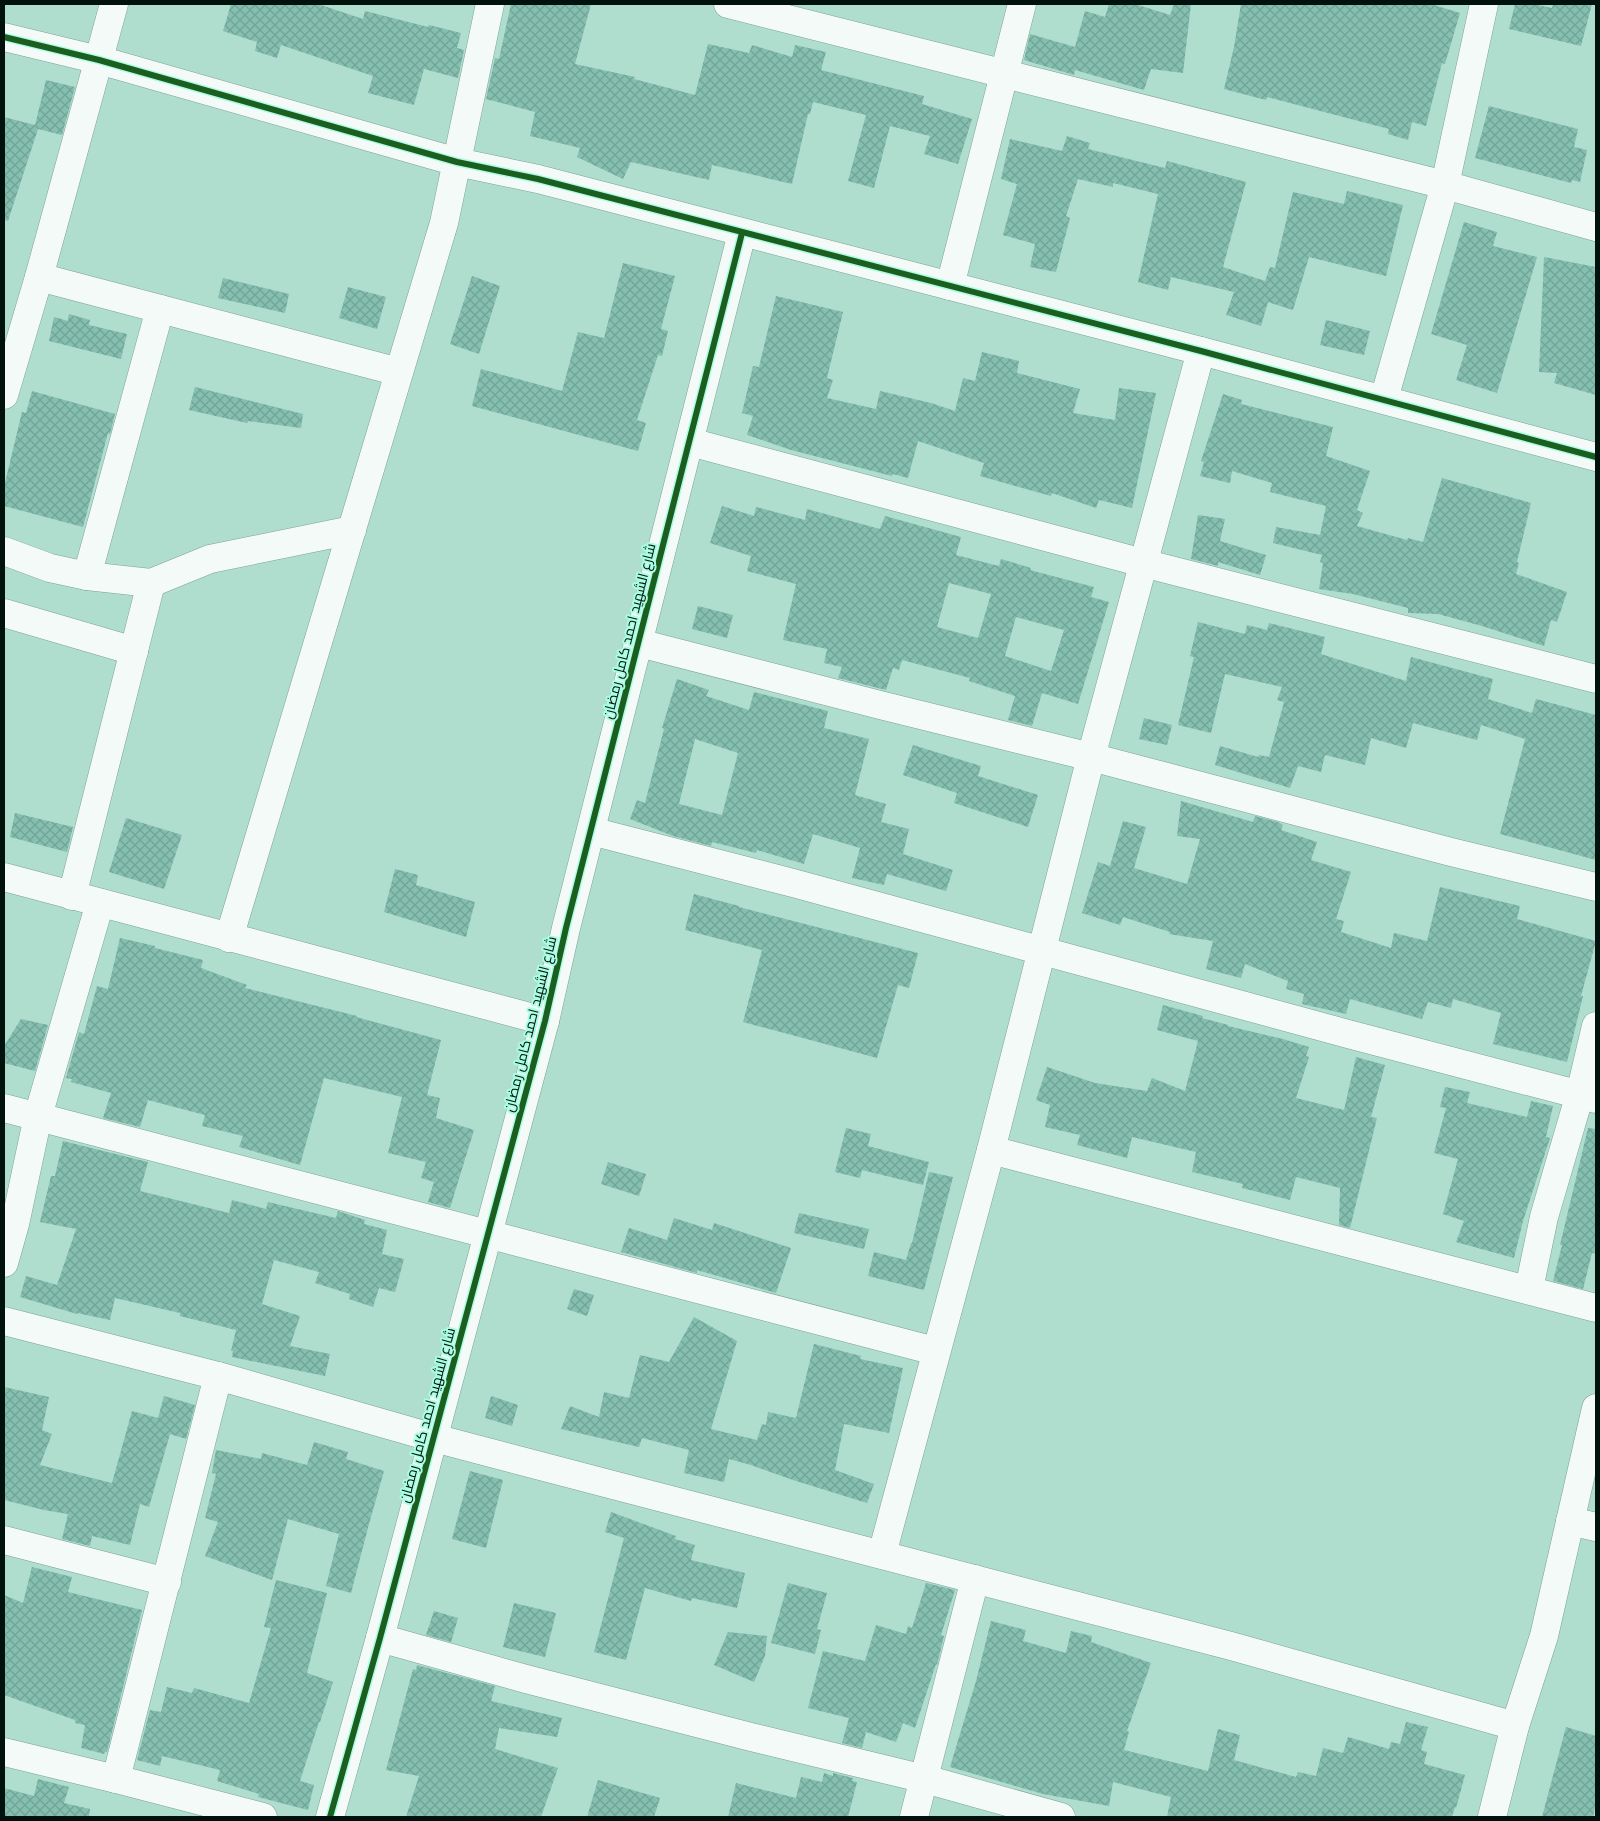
<svg xmlns="http://www.w3.org/2000/svg" width="1600" height="1821" font-family="'Open Sans',Cairo,sans-serif">
	<style>
		.building { fill: url(#building-cross-hatch); fill-rule: evenodd }
		.lines { fill: none; stroke-linecap: round; stroke-linejoin: round }
		.minor-casing { stroke: #7da296; stroke-width: 29 }
		.minor { stroke: #f3faf8; stroke-width: 28 }
		.cycleway-casing { stroke: #a9fde1; stroke-width: 9 }
		.cycleway { stroke: #1b5e20; stroke-width: 6 }
		.labels { text-anchor: middle; stroke-width: 4; stroke-linejoin: round; paint-order: stroke }
		.street-label { font-size: 14px; fill: #00120b; stroke: #a9fde1 }
	</style>
	<defs>
		<pattern id="building-cross-hatch" width="8" height="8" patternUnits="userSpaceOnUse" patternTransform="scale(1.25)"><rect width="8" height="8" fill="#85bfb0"/><path d="M0 0l8 8M0 8l8-8" fill="none" stroke="#71a396"/></pattern>
	</defs>
	<rect width="100%" height="100%" fill="#afddce"/>
	<!-- building -->
	<g class="building">
		<polygon points="231,4 318,4 363,19 365,11 428,27 429,25 461,33 457,48 464,50 458,78 424,69 414,105 368,93 373,76 281,45 277,58 255,51 257,42 223,31"/>
		<polygon points="511,4 591,4 575,64 635,77 634,79 695,95 708,44 749,53 752,45 792,57 795,45 826,52 821,70 924,96 922,104 972,119 958,164 924,154 930,136 890,126 874,188 848,181 866,115 813,102 810,114 808,114 792,184 712,165 709,180 631,162 623,179 577,157 580,148 530,136 535,112 486,99 495,58 499,59"/>
		<polygon points="1109,4 1135,4 1170,15 1174,4 1191,4 1183,73 1151,69 1144,90 1075,70 1074,75 1024,60 1030,34 1075,47 1085,11 1105,17"/>
		<polygon points="1241,4 1431,4 1460,13 1445,64 1442,63 1426,126 1412,122 1408,140 1388,134 1389,129 1267,97 1266,100 1224,89 1234,47"/>
		<polygon points="1515,4 1534,4 1552,8 1553,4 1592,4 1581,46 1509,29"/>
		<polygon points="46,80 75,87 62,135 38,129 8,221 4,220 4,117 35,125"/>
		<polygon points="1489,106 1578,129 1574,147 1587,150 1580,182 1572,180 1571,183 1475,158"/>
		<polygon points="1067,136 1090,143 1088,149 1165,168 1167,161 1246,182 1223,267 1265,281 1270,267 1275,268 1293,192 1344,204 1347,191 1403,205 1386,276 1309,257 1293,310 1268,302 1261,326 1226,315 1234,292 1171,277 1168,290 1138,282 1158,194 1113,183 1113,187 1078,179 1066,216 1070,218 1056,272 1030,267 1035,244 1003,235 1017,184 1001,179 1010,139 1062,151"/>
		<polygon points="1464,222 1497,232 1493,246 1537,257 1497,393 1456,380 1467,345 1431,334"/>
		<polygon points="1544,257 1596,267 1596,395 1554,383 1557,373 1539,372"/>
		<polygon points="623,263 675,276 661,329 668,331 662,356 658,355 637,420 646,423 638,451 472,406 481,369 562,391 578,332 604,338"/>
		<polygon points="472,276 500,286 479,354 450,344"/>
		<polygon points="223,278 289,294 285,313 218,298"/>
		<polygon points="348,287 386,297 377,329 339,318"/>
		<polygon points="776,296 843,312 827,378 833,380 827,398 876,409 880,391 931,403 955,411 963,378 975,381 982,352 1019,361 1017,373 1080,389 1073,413 1115,420 1119,388 1156,393 1132,508 1099,500 1096,508 1052,493 1051,496 980,476 984,463 918,441 908,478 893,474 892,476 791,450 747,435 753,416 742,413 753,366 759,367"/>
		<polygon points="69,314 90,320 89,325 127,334 121,359 49,341 54,317 68,321"/>
		<polygon points="1326,320 1370,331 1364,355 1320,345"/>
		<polygon points="195,387 303,414 301,428 248,421 247,423 189,410"/>
		<polygon points="32,391 115,414 110,434 108,433 83,527 4,506 4,487 22,412 26,413"/>
		<polygon points="1223,394 1242,400 1241,404 1333,427 1326,456 1370,471 1357,510 1363,513 1357,526 1407,540 1408,538 1423,542 1442,478 1531,503 1517,562 1519,563 1516,574 1567,592 1557,622 1551,620 1544,646 1482,626 1438,614 1408,613 1408,608 1353,594 1319,589 1323,563 1320,562 1322,555 1273,543 1276,527 1320,535 1326,506 1270,492 1272,483 1232,471 1230,483 1200,476 1204,462 1201,461"/>
		<path d="M722,506l32,10 2,-9 49,13 2,-11 73,20 5,-13 76,21 -5,18 43,11 2,-7 30,9 -1,2 64,17 -3,10 18,5 -31,102 -36,-11 -10,33 -24,-6 7,-24 -46,-15 1,-3 -68,-18 -3,10 -6,-2 -7,22 -48,-12 4,-11 -18,-4 3,-14 -44,-9 13,-56 -49,-13 4,-15 -41,-13zM949,583l42,11 -13,44 -41,-11zM1016,617l48,13 -13,41 -46,-15z"/>
		<polygon points="1198,515 1225,519 1220,541 1266,555 1260,575 1218,562 1218,566 1191,559"/>
		<polygon points="698,606 733,615 727,638 692,629"/>
		<polygon points="1198,622 1245,634 1247,625 1267,630 1269,623 1325,637 1321,654 1406,681 1411,657 1493,679 1488,699 1532,713 1536,699 1596,715 1596,860 1500,834 1525,739 1481,725 1477,740 1413,723 1406,748 1371,738 1365,765 1325,755 1321,772 1298,766 1290,788 1215,765 1220,746 1258,757 1259,755 1269,757 1284,702 1277,700 1282,687 1225,674 1211,733 1178,725 1194,657 1190,656"/>
		<path d="M677,679l32,11 -3,6 43,14 5,-18 74,19 -4,17 45,11 -14,56 31,9 -5,18 28,7 -6,25 50,16 -7,21 -59,-17 -3,11 -32,-7 8,-30 -47,-14 -9,30 -47,-14 -1,3 -44,-11 -1,4 -38,-10 -43,-17 7,-19 8,3 19,-74 -2,-1zM695,739l43,14 -16,62 -43,-11z"/>
		<polygon points="1144,718 1172,725 1167,745 1139,739"/>
		<polygon points="913,745 981,766 978,776 1038,795 1028,827 954,803 957,793 903,775"/>
		<polygon points="1181,801 1253,822 1255,816 1278,822 1283,825 1281,830 1317,842 1311,860 1351,872 1336,919 1344,921 1341,932 1391,948 1394,933 1427,941 1440,887 1520,906 1517,919 1596,941 1581,996 1583,996 1567,1062 1493,1044 1501,1013 1453,999 1451,1008 1428,1002 1422,1019 1350,999 1346,1014 1302,1004 1304,994 1286,989 1288,981 1245,964 1241,978 1206,969 1213,941 1169,934 1170,932 1123,917 1120,925 1082,913 1098,862 1110,866 1123,821 1146,827 1134,868 1187,884 1200,839 1177,836"/>
		<polygon points="15,813 73,827 67,852 10,837"/>
		<polygon points="126,818 182,835 164,889 109,872"/>
		<polygon points="395,869 418,875 416,885 475,902 466,937 384,912"/>
		<polygon points="694,894 739,906 739,907 918,953 909,988 898,985 877,1058 743,1022 762,950 685,930"/>
		<polygon points="120,938 155,946 155,948 203,960 201,968 247,985 245,988 357,1016 356,1017 441,1040 427,1095 440,1098 436,1118 474,1130 450,1208 428,1202 434,1182 421,1178 426,1162 388,1153 402,1097 324,1078 300,1165 239,1147 243,1136 202,1126 205,1115 148,1100 140,1127 103,1118 111,1093 71,1082 72,1079 66,1078 79,1032 84,1034 97,986 108,989"/>
		<polygon points="1163,1005 1203,1016 1202,1018 1228,1025 1228,1026 1283,1039 1309,1047 1306,1056 1309,1057 1296,1098 1344,1110 1356,1057 1385,1065 1371,1117 1377,1118 1350,1228 1339,1225 1340,1188 1296,1177 1290,1200 1242,1188 1243,1184 1192,1172 1196,1152 1132,1137 1127,1158 1077,1145 1080,1135 1045,1127 1050,1105 1036,1100 1047,1067 1095,1083 1147,1091 1152,1078 1185,1091 1198,1041 1157,1030"/>
		<polygon points="21,1019 48,1025 35,1071 4,1063 4,1046"/>
		<polygon points="1445,1087 1470,1092 1467,1103 1527,1117 1531,1101 1553,1106 1546,1137 1550,1138 1523,1221 1514,1258 1456,1242 1464,1221 1443,1214 1458,1159 1434,1153 1446,1108 1440,1107"/>
		<polygon points="846,1128 871,1134 868,1146 929,1162 923,1185 862,1170 860,1178 835,1172"/>
		<polygon points="1588,1128 1596,1129 1596,1254 1592,1253 1583,1289 1553,1281 1562,1245 1560,1245"/>
		<polygon points="63,1141 148,1162 140,1191 229,1213 232,1200 266,1209 268,1202 336,1218 338,1211 365,1220 364,1224 387,1230 382,1254 404,1259 395,1292 379,1288 373,1307 349,1299 350,1294 315,1283 319,1272 274,1260 262,1304 300,1316 290,1346 330,1354 325,1376 232,1357 233,1351 231,1351 236,1330 180,1316 180,1313 115,1298 110,1320 77,1313 77,1314 20,1297 26,1276 57,1285 76,1229 40,1222 51,1176 55,1176"/>
		<polygon points="608,1162 646,1174 639,1196 601,1184"/>
		<polygon points="929,1172 953,1177 924,1290 868,1276 874,1252 906,1260 911,1243 912,1243"/>
		<polygon points="799,1213 869,1229 864,1249 794,1233"/>
		<polygon points="674,1218 712,1230 714,1223 791,1248 776,1293 697,1270 697,1273 621,1252 629,1228 667,1240"/>
		<polygon points="574,1289 594,1295 587,1316 567,1309"/>
		<polygon points="694,1317 737,1341 711,1429 757,1440 762,1424 766,1425 768,1412 796,1418 814,1344 861,1356 860,1359 903,1368 889,1433 844,1424 835,1470 874,1484 867,1503 793,1480 751,1465 729,1459 724,1482 684,1473 689,1450 642,1438 639,1447 561,1429 570,1406 599,1417 604,1392 629,1398 640,1355 669,1362"/>
		<polygon points="4,1387 49,1397 42,1430 52,1434 40,1465 112,1483 132,1411 158,1418 164,1396 195,1405 186,1439 170,1434 149,1507 140,1504 130,1545 92,1536 90,1546 62,1539 68,1514 44,1510 4,1500"/>
		<polygon points="491,1396 518,1405 512,1426 485,1418"/>
		<polygon points="314,1442 348,1452 346,1459 384,1471 369,1524 351,1593 326,1586 339,1534 288,1519 272,1580 205,1556 218,1522 205,1518 216,1474 212,1473 216,1450 261,1459 262,1453 307,1465"/>
		<polygon points="470,1471 503,1480 486,1548 452,1539"/>
		<polygon points="611,1512 676,1536 675,1539 695,1545 691,1560 745,1573 737,1608 692,1598 691,1601 645,1588 626,1660 594,1652 624,1538 605,1532"/>
		<polygon points="32,1567 72,1577 68,1592 142,1610 107,1752 105,1752 104,1754 81,1748 85,1725 75,1723 75,1720 4,1695 4,1595 23,1603"/>
		<polygon points="276,1580 327,1593 307,1673 333,1682 320,1722 319,1722 300,1781 314,1785 308,1810 258,1797 259,1794 217,1781 220,1770 162,1756 160,1766 137,1760 150,1710 161,1712 167,1687 192,1693 194,1688 249,1703 271,1628 264,1627"/>
		<polygon points="788,1583 827,1593 817,1629 821,1630 815,1654 771,1643"/>
		<polygon points="926,1583 955,1590 941,1635 944,1636 937,1665 936,1664 915,1728 903,1723 896,1742 866,1732 862,1748 842,1743 849,1718 808,1708 823,1651 865,1661 876,1625 906,1634 908,1626 912,1628"/>
		<polygon points="514,1603 556,1613 545,1657 503,1647"/>
		<polygon points="434,1611 458,1618 451,1642 426,1635"/>
		<polygon points="991,1621 1026,1630 1023,1641 1066,1653 1071,1631 1092,1636 1091,1642 1151,1663 1127,1731 1129,1732 1124,1750 1208,1771 1218,1729 1240,1735 1234,1760 1296,1777 1298,1772 1316,1776 1323,1748 1343,1753 1348,1737 1389,1749 1391,1742 1400,1744 1406,1722 1428,1727 1421,1750 1427,1752 1424,1764 1465,1775 1456,1808 1455,1807 1452,1817 1167,1817 1171,1797 1113,1782 1109,1806 1043,1794 950,1767 976,1681"/>
		<polygon points="728,1632 767,1636 765,1656 754,1682 714,1665"/>
		<polygon points="417,1665 495,1686 491,1701 562,1718 557,1737 499,1728 495,1749 558,1768 541,1817 406,1817 419,1776 386,1770 413,1669 416,1670"/>
		<polygon points="1566,1727 1596,1736 1596,1804 1593,1817 1542,1817"/>
		<polygon points="824,1773 833,1776 833,1773 853,1778 852,1781 857,1782 848,1817 728,1817 736,1783 796,1798 801,1777 822,1782"/>
		<polygon points="38,1779 69,1787 64,1803 90,1809 89,1817 4,1817 4,1788 34,1796"/>
		<polygon points="598,1780 660,1798 654,1817 587,1817"/>
	</g>
	<g class="lines">
		<defs>
			<g id="minor">
				<polyline points="728,4 1445,185 1596,227"/>
				<polyline points="4,37 99,60 457,162 538,179 1201,351 1596,457"/>
				<polyline points="39,277 399,372"/>
				<polyline points="950,286 1022,4"/>
				<polyline points="4,395 39,277 114,4"/>
				<polyline points="1384,399 1445,185 1484,4"/>
				<polyline points="690,442 1143,563 1596,679"/>
				<polyline points="4,551 50,568 87,576 151,583 210,559 352,530"/>
				<polyline points="87,576 160,309"/>
				<polyline points="4,613 134,651"/>
				<polyline points="639,643 880,705 1091,757 1451,852 1596,887"/>
				<polyline points="591,831 793,883 1348,1034 1596,1099"/>
				<polyline points="4,877 545,1021"/>
				<polyline points="72,896 151,583"/>
				<polyline points="229,938 444,223 490,4"/>
				<polyline points="4,1108 935,1351"/>
				<polyline points="991,1150 1596,1308"/>
				<polyline points="4,1263 15,1224 38,1116 100,903"/>
				<polyline points="1529,1289 1544,1217 1580,1094 1596,1026"/>
				<polyline points="4,1321 218,1376 434,1438 613,1485 1231,1646 1515,1726"/>
				<polyline points="1570,1521 1596,1527"/>
				<polyline points="4,1540 167,1582"/>
				<polyline points="882,1554 991,1150 1091,757 1201,351"/>
				<polyline points="380,1638 526,1679 751,1737 925,1779 1061,1817"/>
				<polyline points="4,1752 116,1779 263,1817"/>
				<polyline points="116,1779 218,1376"/>
				<polyline points="330,1817 380,1638 545,1021 566,928 742,233"/>
				<polyline points="914,1817 975,1579"/>
				<polyline points="1492,1817 1515,1726 1544,1636 1596,1408"/>
			</g>
		</defs>
		<!-- minor casing -->
		<use href="#minor" class="minor-casing"/>
		<!-- minor -->
		<use href="#minor" class="minor"/>
		<defs>
			<g id="cycleway">
				<polyline points="4,37 99,60 457,162 538,179 1201,351 1596,457"/>
				<polyline points="330,1817 380,1638 545,1021 566,928 742,233"/>
			</g>
		</defs>
		<!-- cycleway casing -->
		<use href="#cycleway" class="cycleway-casing"/>
		<!-- cycleway -->
		<use href="#cycleway" class="cycleway"/>
	</g>
	<g class="labels">
		<!-- street labels -->
		<g class="street-label">
			<text transform="translate(629 631) rotate(-76)" y="5">شارع الشهيد احمد كامل رمضان</text>
			<text transform="translate(530 1024) rotate(-76)" y="5">شارع الشهيد احمد كامل رمضان</text>
			<text transform="translate(427 1415) rotate(-75)" y="5">شارع الشهيد احمد كامل رمضان</text>
		</g>
	</g>
	<!-- border -->
	<rect width="1600" height="1821" fill="none" stroke="#00120b" stroke-width="10"/>
</svg>
